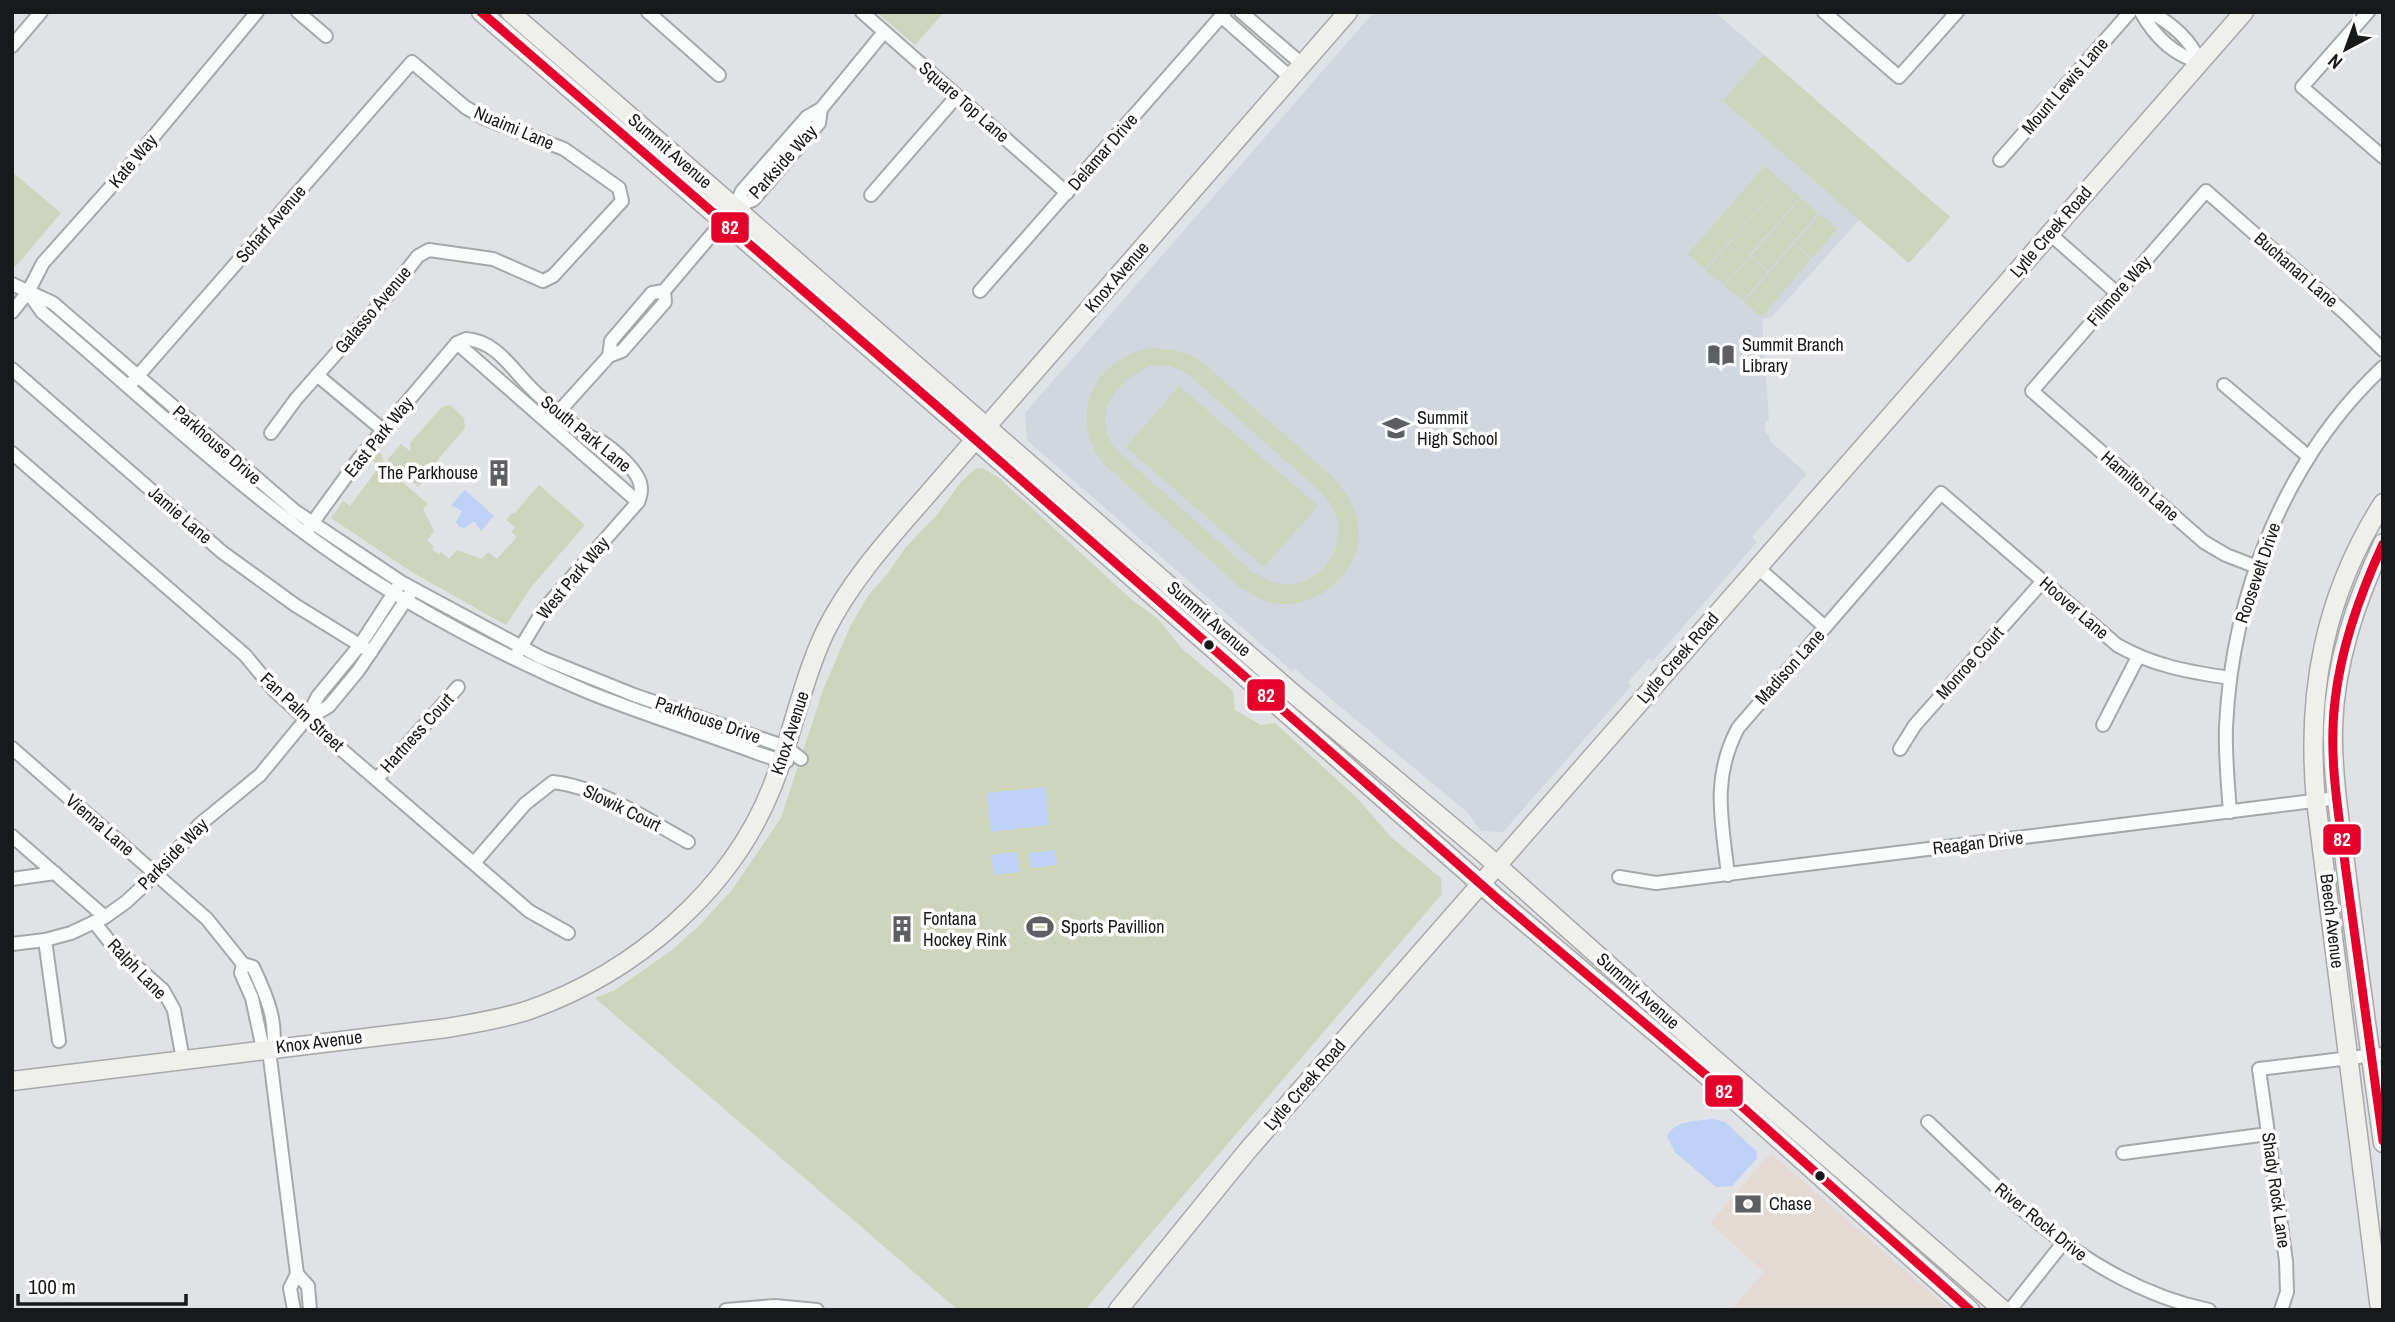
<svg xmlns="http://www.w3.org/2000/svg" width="2395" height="1322" font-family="'Archivo Narrow',sans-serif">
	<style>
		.commercial { fill: #e4dad3 }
		.built { fill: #d1d6df }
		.green { fill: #cfd4bc; fill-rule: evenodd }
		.water { fill: #bed1f6 }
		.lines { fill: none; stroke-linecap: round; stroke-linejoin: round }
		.street-casing { stroke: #a6a8aa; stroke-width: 16 }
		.secondary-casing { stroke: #a6a8aa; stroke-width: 21 }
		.street { stroke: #fafbfb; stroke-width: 12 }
		.secondary { stroke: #efefec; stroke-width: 18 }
		.bus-1-casing { stroke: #fff; stroke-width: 14 }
		.bus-1 { stroke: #e4002b; stroke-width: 9 }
		.bus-dot { fill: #17191b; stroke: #fff; stroke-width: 2.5 }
		.labels { text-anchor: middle; stroke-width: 7; stroke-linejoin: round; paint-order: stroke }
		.street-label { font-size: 18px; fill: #17191b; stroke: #fff }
		.poi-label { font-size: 18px; fill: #17191b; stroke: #fff; text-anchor: start }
		.line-badge { stroke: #fff; stroke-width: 2.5 }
		.badge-label { font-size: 19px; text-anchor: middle; font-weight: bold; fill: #fff }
	</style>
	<rect width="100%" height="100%" fill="#e0e2e5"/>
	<!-- commercial -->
	<polygon class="commercial" points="1771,1153 1950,1310 1731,1310 1764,1272 1710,1223"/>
	<!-- built -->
	<polygon class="built" points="1374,12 1715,12 1950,217 1909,263 1859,220 1772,317 1762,319 1769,421 1765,421 1766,434 1769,435 1770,441 1807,474 1752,537 1757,542 1653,661 1649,658 1628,682 1631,686 1503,832 1481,831 1467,812 1295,669 1292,671 1027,440 1025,413"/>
	<!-- green -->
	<g class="green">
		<polygon points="877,12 944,12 915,45"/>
		<polygon points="1764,55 1950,217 1909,263 1723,101"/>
		<polygon points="1765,166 1782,182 1757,210 1749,205 1756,211 1705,269 1688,254"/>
		<polygon points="12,172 61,213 15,267 12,265"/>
		<polygon points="1783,182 1800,197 1749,255 1732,240"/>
		<polygon points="1801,198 1818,213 1768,271 1751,256"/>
		<polygon points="1820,214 1837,229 1812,258 1795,243"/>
		<polygon points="1732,241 1749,256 1724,285 1706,270"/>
		<polygon points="1794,244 1811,259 1761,317 1744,302"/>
		<polygon points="1750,257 1767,272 1742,301 1725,286"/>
		<path d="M1152,348l23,2 22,8 136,119c12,15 21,27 25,46 9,50 -49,95 -95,77 -8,-3 -16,-9 -23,-13l-136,-123c-38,-48 -10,-106 48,-116zM1151,366h19l18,8 132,117c4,5 10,11 13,17 17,32 -6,71 -40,76 -16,2 -29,-6 -42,-13l-136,-122c-25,-37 1,-68 36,-83z"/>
		<polygon points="1179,386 1318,506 1264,567 1126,447"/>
		<polygon points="450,405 464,418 465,428 434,464 424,464 432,471 418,487 387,460 401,444 411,452 410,443 442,407"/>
		<polygon points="379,452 382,455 385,467 428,504 423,509 434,531 427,540 434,547 432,549 439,555 441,552 449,559 457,550 482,559 488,552 497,559 517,537 511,532 515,527 506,520 512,513 514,514 539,485 585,525 531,587 506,625 410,571 331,518 343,501 350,506 380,466 372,460"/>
		<polygon points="983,468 999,478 1132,600 1158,619 1182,649 1233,691 1235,710 1261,725 1275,723 1357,798 1391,837 1441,878 1442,894 1085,1310 958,1310 595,998 615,990 672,950 700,925 732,890 781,818 823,690 850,627 868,596 888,573 906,547 937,515 961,482 975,469"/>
	</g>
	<!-- water -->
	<g class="water">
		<polygon points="465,490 494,516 481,531 474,521 465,528 459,527 456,522 462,511 451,505"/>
		<polygon points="1045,787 1049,825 991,832 987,793"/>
		<polygon points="1055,850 1057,865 1031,868 1029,853"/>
		<polygon points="1017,852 1019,872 994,875 991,855"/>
		<path d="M1713,1119l12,3 31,29 1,7 -25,28 -16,1 -41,-35 -8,-15c7,-17 30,-16 46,-18z"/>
	</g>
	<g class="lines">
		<defs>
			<g id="street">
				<polyline points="298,12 326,36"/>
				<polyline points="648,12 719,75"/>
				<polyline points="862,12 1067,193"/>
				<polyline points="1241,12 1303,65"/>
				<polyline points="1824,12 1899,77 1957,12"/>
				<path d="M2141,12c14,25 32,43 59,50"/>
				<path d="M2151,12c22,13 39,27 49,50"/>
				<polyline points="2368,12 2302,87 2383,157"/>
				<polyline points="1221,16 1291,78"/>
				<polyline points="12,46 41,12"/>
				<polyline points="2000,160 2130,12"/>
				<polyline points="871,195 957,96"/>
				<polyline points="735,207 753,200 819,123 821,109"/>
				<polyline points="2050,234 2118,294"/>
				<polyline points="12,284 53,303 295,511 401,582 542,658 634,695 786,747 801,759"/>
				<polyline points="980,291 1225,12"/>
				<path d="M28,292l14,20c118,100 231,211 365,289 58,34 119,65 181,91 55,22 113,40 169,61l24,8h6"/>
				<polyline points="12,312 28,292 43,263 125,171 257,12"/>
				<polyline points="457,343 638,502"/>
				<polyline points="609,356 611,341 652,293 664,291 735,207 742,191 807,117 821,109 884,32"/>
				<polyline points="12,369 222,552 295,605 371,652"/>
				<polyline points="317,375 383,430"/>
				<polyline points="2224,385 2309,457"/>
				<polyline points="129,386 412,62 465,107 484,118 564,149 619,188 622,201 553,276 543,281 493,259 429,250 418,256 387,296 296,399 271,433"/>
				<polyline points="554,417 609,356 622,351 665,302 664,291"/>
				<polyline points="12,453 245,655 274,690 306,719 529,911 568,933"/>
				<path d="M308,529l50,-69 99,-117 9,-4c31,2 46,31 67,51 15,15 33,28 50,42 6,6 12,6 19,10 11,7 28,22 35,34 5,8 5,17 1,26l-94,107 -26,43"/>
				<polyline points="1757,567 1825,627"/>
				<polyline points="2257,567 2226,555 2204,542 2032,391 2206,191 2346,314 2383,350"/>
				<polyline points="307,719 329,706 358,671 410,594"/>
				<polyline points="2103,725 2138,657"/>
				<path d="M12,748l195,171 36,45 10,3c13,27 28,61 17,91l27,216"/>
				<polyline points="1900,749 1915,725 2043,581"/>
				<polyline points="377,779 458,687"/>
				<path d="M2230,812c-2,-28 -5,-57 -4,-85 6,-133 59,-268 157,-360"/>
				<polyline points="12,836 105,917"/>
				<path d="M474,863l51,-59 28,-22c46,5 95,38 135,60"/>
				<path d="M1728,875c-6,-54 -17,-96 10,-147l203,-235 176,152c36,21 73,27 113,33"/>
				<polyline points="1619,877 1656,883 2337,798"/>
				<polyline points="12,879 55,873"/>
				<polyline points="94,922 113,946 163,990 174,1010 183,1060"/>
				<polyline points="45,940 59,1041"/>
				<polyline points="12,944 45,940 71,933 105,917 126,902 156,874 199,825 260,775 306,719 318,696 360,645 397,588"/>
				<polyline points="243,964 241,973 252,998 263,1049 268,1055"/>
				<path d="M1928,1122c83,79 165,164 281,188"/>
				<polyline points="2123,1153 2268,1134"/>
				<polyline points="294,1310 290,1288 297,1274 308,1286 310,1310"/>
				<polyline points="726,1310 775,1306 817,1310"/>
				<polyline points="2010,1310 2063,1243"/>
				<polyline points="2281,1310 2287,1292 2286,1261 2259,1069 2383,1054"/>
			</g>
			<g id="secondary">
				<polyline points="481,12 961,427 1500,901 1720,1087 1970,1310"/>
				<polyline points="510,12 1296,696 1482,852 1705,1051 2003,1310"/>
				<path d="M2383,543c-27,58 -48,119 -50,184 -1,47 7,95 13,142 11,92 24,183 37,274"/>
				<path d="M12,1081l435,-53c28,-5 55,-9 82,-18 105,-37 202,-119 243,-223 20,-51 30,-106 53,-155 28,-57 74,-104 115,-152l408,-468"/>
				<polyline points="1118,1310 1248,1150 2244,12"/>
				<path d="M2380,1310l-64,-509c-10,-108 8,-205 67,-298"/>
			</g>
		</defs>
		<!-- street casing -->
		<use href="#street" class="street-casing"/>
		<!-- secondary casing -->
		<use href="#secondary" class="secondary-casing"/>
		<!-- street -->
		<use href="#street" class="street"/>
		<!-- secondary -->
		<use href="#secondary" class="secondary"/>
		<defs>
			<g id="bus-1">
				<polyline points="481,12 961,427 1500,901 1720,1087 1970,1310"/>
				<path d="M2383,544c-23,50 -42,102 -48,157 -7,57 4,114 11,170 12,90 24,180 37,270"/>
			</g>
		</defs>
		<!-- bus-1 casing -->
		<use href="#bus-1" class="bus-1-casing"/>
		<!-- bus-1 -->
		<use href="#bus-1" class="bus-1"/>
	</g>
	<!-- icons -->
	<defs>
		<symbol id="library-bare" viewBox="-9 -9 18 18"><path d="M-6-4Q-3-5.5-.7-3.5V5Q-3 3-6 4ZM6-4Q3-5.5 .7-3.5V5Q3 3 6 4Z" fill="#5d5f62" stroke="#fff" stroke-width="2.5" paint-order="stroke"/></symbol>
		<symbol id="school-bare" viewBox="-9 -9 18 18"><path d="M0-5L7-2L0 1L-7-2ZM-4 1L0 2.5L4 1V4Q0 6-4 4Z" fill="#5d5f62" stroke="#fff" stroke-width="2.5" paint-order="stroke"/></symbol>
		<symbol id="building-bare" viewBox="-9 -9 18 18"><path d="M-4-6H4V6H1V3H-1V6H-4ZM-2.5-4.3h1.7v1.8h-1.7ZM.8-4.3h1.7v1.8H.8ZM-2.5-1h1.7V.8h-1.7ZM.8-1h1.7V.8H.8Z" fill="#5d5f62" stroke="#fff" stroke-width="2.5" paint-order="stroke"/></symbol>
		<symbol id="stadium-bare" viewBox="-9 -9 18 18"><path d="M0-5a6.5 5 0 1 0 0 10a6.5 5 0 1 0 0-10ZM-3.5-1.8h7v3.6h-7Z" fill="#5d5f62" stroke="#fff" stroke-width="2.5" paint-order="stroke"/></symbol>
		<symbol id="bank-bare" viewBox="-9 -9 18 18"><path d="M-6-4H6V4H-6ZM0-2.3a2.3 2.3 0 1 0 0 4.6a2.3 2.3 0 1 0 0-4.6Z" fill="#5d5f62" stroke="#fff" stroke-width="2.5" paint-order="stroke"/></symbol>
	</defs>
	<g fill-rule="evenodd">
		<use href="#library-bare" x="1702" y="336" width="38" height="38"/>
		<use href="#school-bare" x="1377" y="409" width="38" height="38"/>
		<use href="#building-bare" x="480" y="454" width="38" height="38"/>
		<use href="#stadium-bare" x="1021" y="908" width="38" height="38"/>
		<use href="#building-bare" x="883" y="910" width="38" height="38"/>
		<use href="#bank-bare" x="1729" y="1185" width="38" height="38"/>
	</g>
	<!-- markers -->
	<g class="bus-dot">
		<circle cx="1209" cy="645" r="6"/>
		<circle cx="1820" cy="1176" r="6"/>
	</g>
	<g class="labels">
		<!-- street labels -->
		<g class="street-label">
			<text transform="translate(2065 86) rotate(-49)" y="6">Mount Lewis Lane</text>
			<text transform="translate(964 102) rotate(41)" y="6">Square Top Lane</text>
			<text transform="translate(514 128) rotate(23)" y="6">Nuaimi Lane</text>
			<text transform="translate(670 151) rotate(41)" y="6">Summit Avenue</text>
			<text transform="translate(1103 152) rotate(-49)" y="6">Delamar Drive</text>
			<text transform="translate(133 161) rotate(-50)" y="6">Kate Way</text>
			<text transform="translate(783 162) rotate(-48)" y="6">Parkside Way</text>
			<text transform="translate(271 224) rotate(-49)" y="6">Scharf Avenue</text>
			<text transform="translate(2051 232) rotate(-49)" y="6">Lytle Creek Road</text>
			<text transform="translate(2296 270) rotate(41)" y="6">Buchanan Lane</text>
			<text transform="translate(1117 277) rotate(-49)" y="6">Knox Avenue</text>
			<text transform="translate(2119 291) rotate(-49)" y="6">Fillmore Way</text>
			<text transform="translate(373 310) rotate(-50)" y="6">Galasso Avenue</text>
			<text transform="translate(586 434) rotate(39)" y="6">South Park Lane</text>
			<text transform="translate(379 437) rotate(-51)" y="6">East Park Way</text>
			<text transform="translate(217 445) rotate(41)" y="6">Parkhouse Drive</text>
			<text transform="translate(2140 486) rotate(41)" y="6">Hamilton Lane</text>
			<text transform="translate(180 515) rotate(41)" y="6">Jamie Lane</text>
			<text transform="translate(2258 573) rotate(-71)" y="6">Roosevelt Drive</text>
			<text transform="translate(573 578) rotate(-50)" y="6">West Park Way</text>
			<text transform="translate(2074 608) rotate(41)" y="6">Hoover Lane</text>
			<text transform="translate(1209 619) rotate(41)" y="6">Summit Avenue</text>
			<text transform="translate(1678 658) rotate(-49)" y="6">Lytle Creek Road</text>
			<text transform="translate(1970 663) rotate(-48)" y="6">Monroe Court</text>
			<text transform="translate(1790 667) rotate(-48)" y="6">Madison Lane</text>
			<text transform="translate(302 712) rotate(43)" y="6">Fan Palm Street</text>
			<text transform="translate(708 720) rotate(19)" y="6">Parkhouse Drive</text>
			<text transform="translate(417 733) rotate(-48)" y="6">Hartness Court</text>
			<text transform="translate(790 733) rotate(-72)" y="6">Knox Avenue</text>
			<text transform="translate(622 808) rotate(26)" y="6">Slowik Court</text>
			<text transform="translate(100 825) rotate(41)" y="6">Vienna Lane</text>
			<text transform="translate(1978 843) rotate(-7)" y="6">Reagan Drive</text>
			<text transform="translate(173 854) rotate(-46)" y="6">Parkside Way</text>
			<text transform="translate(2332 921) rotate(83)" y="6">Beech Avenue</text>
			<text transform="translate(137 969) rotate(46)" y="6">Ralph Lane</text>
			<text transform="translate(1638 991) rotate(42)" y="6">Summit Avenue</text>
			<text transform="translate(319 1042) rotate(-7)" y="6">Knox Avenue</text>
			<text transform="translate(1305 1085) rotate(-49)" y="6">Lytle Creek Road</text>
			<text transform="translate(2276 1190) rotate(82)" y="6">Shady Rock Lane</text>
			<text transform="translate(2041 1222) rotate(39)" y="6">River Rock Drive</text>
		</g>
		<!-- poi labels -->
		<g class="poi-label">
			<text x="1742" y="351">Summit Branch<tspan x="1742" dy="21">Library</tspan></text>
			<text x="1417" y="424">Summit<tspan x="1417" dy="21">High School</tspan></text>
			<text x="478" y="479" text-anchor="end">The Parkhouse</text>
			<text x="923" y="925">Fontana<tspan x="923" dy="21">Hockey Rink</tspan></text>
			<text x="1061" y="933">Sports Pavillion</text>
			<text x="1769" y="1210">Chase</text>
		</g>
	</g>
	<g class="line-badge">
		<rect x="710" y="211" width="40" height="33" rx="7" fill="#e4002b"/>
		<rect x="1246" y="678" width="40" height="34" rx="7" fill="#e4002b"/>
		<rect x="2322" y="823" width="40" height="33" rx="7" fill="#e4002b"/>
		<rect x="1704" y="1074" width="40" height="34" rx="7" fill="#e4002b"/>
	</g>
	<g class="badge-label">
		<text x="730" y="234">82</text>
		<text x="1266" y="702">82</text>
		<text x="2342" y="846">82</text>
		<text x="1724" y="1098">82</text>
	</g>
	<!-- border -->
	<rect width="2395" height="1322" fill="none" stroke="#17191b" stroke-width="28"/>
	<!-- north arrow -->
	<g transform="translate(2346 49) rotate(221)" stroke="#ffffff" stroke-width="5" paint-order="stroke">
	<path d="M0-5L12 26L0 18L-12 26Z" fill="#17191b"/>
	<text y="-10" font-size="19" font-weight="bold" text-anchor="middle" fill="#17191b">N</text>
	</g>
	<!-- scale -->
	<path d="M18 1294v10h168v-10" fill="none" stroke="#17191b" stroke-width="3.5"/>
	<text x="28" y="1294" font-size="21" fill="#17191b" stroke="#ffffff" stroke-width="5" paint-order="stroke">100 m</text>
</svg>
